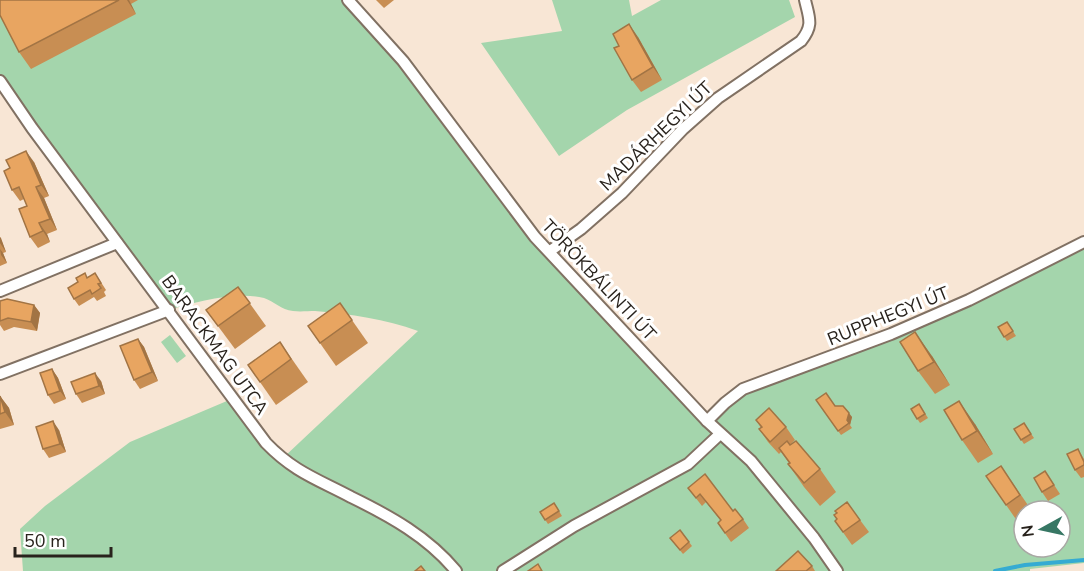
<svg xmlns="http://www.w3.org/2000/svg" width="1084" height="571" font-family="'Nunito Sans',sans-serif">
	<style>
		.green { fill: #a4d5ac; fill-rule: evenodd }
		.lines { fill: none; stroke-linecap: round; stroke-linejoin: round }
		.stream { stroke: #35abd2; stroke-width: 4 }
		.street-casing { stroke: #817163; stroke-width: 14 }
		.street { stroke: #fff; stroke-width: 10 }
		.wall { fill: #c88e53 }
		.shaded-wall { fill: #a27444 }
		.building { fill: #e8a561; stroke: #a27444; stroke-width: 1.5 }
		.labels { text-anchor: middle; stroke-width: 6; stroke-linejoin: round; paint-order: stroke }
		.street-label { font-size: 18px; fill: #28221c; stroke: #fff }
	</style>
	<rect width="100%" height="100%" fill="#f8e6d5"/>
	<!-- green -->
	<g class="green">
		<path d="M0,0h348l55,61 132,176 172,183 36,-31 111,-40 230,-107v321l-54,6v2h-1007l-3,-42 25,-23 85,-64 104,-44 9,4 41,55 134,-126c-33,-12 -67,-17 -103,-20 -7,0 -15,1 -22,0 -12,-1 -19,-10 -29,-13 -27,-7 -69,4 -95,12l-169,-229zM1024,511h36v36h-36z"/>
		<polygon points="552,0 629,0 632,16 661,0 789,0 795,17 627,110 559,156 481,43 562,31"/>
		<polygon points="170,335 186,356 177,363 161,342"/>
	</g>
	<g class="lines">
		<!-- stream -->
		<polyline class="stream" points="995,571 1025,565 1084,560"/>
		<defs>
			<g id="street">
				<polyline points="348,0 403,61 535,237 707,421 751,461 814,538 837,571"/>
				<path d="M0,81l32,47 234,315c28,29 51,36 85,54 39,19 77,40 105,74"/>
				<path d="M550,251l31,-22 41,-36 61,-64 35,-31 83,-57c13,-16 8,-23 4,-41"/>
				<polyline points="0,291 117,243"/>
				<polyline points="0,374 169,310"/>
				<polyline points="707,421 725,403 743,389 891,334 969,300 1084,242"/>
				<polyline points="503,571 574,526 688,464 720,434"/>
			</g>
		</defs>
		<!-- street casing -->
		<use href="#street" class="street-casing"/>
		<!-- street -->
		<use href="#street" class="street"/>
	</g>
	<!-- wall -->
	<g class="wall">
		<polygon points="0,0 138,0 131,4 136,14 31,69 19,52"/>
		<polygon points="376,0 394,0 384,8"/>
		<polygon points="638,37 662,80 641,92 632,80"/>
		<polygon points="34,162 49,196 44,198 57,230 47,234 50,242 38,248 30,237 27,206 24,199 20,201 12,190"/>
		<polygon points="0,237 6,252 3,253 7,263 0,266"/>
		<polygon points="95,273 106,290 104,292 106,296 97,301 94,297 79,306 74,299 88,277"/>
		<polygon points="238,287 266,326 235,349 206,310"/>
		<polygon points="0,301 34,305 40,313 37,331 14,327 4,331 0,325"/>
		<polygon points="340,303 368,343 336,366 308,326"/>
		<polygon points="1007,322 1016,336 1007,341 998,327"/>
		<polygon points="138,339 144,347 158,381 140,389 134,380"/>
		<polygon points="280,342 308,382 276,405 248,365"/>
		<polygon points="932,356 950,385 935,394 918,371"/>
		<polygon points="52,369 58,378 66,399 54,404 48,395"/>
		<polygon points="101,381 105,394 82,403 76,394"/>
		<polygon points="0,396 9,408 14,425 0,429"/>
		<polygon points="816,400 835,406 852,417 850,425 852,428 841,435"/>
		<polygon points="919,404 928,418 920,423 911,409"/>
		<polygon points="756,420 786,427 795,440 790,445 820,469 836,492 820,506 804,487 788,464 789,463 781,452 779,454 768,442 759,429 761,428"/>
		<polygon points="975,424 993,454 978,463 962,440"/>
		<polygon points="1027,428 1034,438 1024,444 1014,429"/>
		<polygon points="59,430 66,452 49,458 43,449"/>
		<polygon points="1078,449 1084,459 1084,477 1081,478 1075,470"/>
		<polygon points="1001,466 1032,511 1024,511 1024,526 1022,528 986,476"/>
		<polygon points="1045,471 1060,494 1048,501 1042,492"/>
		<polygon points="688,488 733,511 743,519 749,528 731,542 718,523 721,521 706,502 702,506"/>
		<polygon points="554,503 562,516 548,524 540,512"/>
		<polygon points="860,520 869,532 852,545 835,521"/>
		<polygon points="670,538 689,542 692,546 683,554"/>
		<polygon points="812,566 815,571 776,571"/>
	</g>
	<!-- shaded-wall -->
	<g class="shaded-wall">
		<polygon points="127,0 129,0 136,14"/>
		<polygon points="629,24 638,37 662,80 653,67"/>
		<polygon points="26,151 34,162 49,196 41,185"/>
		<polygon points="36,187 44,198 57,230 50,219"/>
		<polygon points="39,223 47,234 50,242 43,231"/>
		<polygon points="0,237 1,238 6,252 0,243"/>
		<polygon points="0,249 3,253 7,263 1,255"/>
		<polygon points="34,305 40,313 37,331 31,322"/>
		<polygon points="915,332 932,356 950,385 934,362"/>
		<polygon points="138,339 144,347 158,381 152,372"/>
		<polygon points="52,369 58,378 66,399 60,391"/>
		<polygon points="95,373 101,381 105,394 99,386"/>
		<polygon points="0,396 9,408 14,425 5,412"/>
		<polygon points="959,401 975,424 993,454 977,431"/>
		<polygon points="849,413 852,417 850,425 847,420"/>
		<polygon points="53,421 59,430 66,452 60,444"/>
	</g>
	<!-- building -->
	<g class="building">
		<polygon points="0,0 119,0 19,52 0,15"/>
		<polygon points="629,24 653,67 632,80 614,48 619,46 613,34"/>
		<polygon points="26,151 41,185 36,187 50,219 39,223 43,231 30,237 19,209 27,206 19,187 12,190 4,171 10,168 6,160"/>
		<polygon points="85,273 87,278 95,273 101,283 98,284 101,288 92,294 90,290 74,299 68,288 78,282 76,278"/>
		<polygon points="238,287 250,303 218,326 206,310"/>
		<polygon points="7,299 34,305 31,322 8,318 0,321 0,301"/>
		<polygon points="340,303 352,320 320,343 308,326"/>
		<polygon points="1007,322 1013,331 1004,337 998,327"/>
		<polygon points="915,332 934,362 918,371 900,342"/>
		<polygon points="138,339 152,372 134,380 120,346"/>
		<polygon points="280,342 291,359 260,382 248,365"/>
		<polygon points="52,369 60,391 48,395 40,373"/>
		<polygon points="95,373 99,386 76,394 71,382"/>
		<polygon points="826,393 835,406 843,406 849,413 847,420 849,423 838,431 816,400"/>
		<polygon points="0,396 5,412 0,414"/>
		<polygon points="959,401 977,431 962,440 944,410"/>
		<polygon points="919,404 925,414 917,419 911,409"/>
		<polygon points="769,408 786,427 770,442 759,429 762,427 756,420"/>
		<polygon points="53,421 60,444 43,449 36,427"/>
		<polygon points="1024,423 1031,434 1021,440 1014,429"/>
		<polygon points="787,441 790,445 796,441 820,469 804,483 788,464 790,463 779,448"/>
		<polygon points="1078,449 1084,462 1084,465 1075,470 1067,454"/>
		<polygon points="1001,466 1020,495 1006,505 986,476"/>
		<polygon points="1045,471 1054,485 1042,492 1034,478"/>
		<polygon points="705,474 733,511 735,509 743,519 725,533 718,523 721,520 700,494 696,498 688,488"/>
		<polygon points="847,502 860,520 843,532 835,521 837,519 834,515 837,513 835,511"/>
		<polygon points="554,503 559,511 545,520 540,512"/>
		<polygon points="680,530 689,542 680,550 670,538"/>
		<polygon points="798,551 812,566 806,571 776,571"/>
		<polygon points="538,564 542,571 528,571"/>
		<polygon points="421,566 425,571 415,571"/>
	</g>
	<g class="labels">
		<!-- street labels -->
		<g class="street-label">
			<text transform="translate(656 136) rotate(-44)" y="6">MADÁRHEGYI ÚT</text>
			<text transform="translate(599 280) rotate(47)" y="6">TÖRÖKBÁLINTI ÚT</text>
			<text transform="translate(888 316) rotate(-22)" y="6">RUPPHEGYI ÚT</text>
			<text transform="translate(215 345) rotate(54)" y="6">BARACKMAG UTCA</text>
		</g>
	</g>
	<!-- north arrow -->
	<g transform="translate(1042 529) rotate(262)"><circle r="28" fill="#ffffff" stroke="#a9a7a4" stroke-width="1.5"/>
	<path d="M0-4.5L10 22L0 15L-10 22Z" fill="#377764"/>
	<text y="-9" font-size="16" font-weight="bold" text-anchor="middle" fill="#28221c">N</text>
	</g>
	<!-- scale -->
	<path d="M15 547v9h96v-9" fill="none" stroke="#28221c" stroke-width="3"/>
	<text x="24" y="547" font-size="18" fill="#28221c" stroke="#ffffff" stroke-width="4.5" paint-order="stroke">50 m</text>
</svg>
